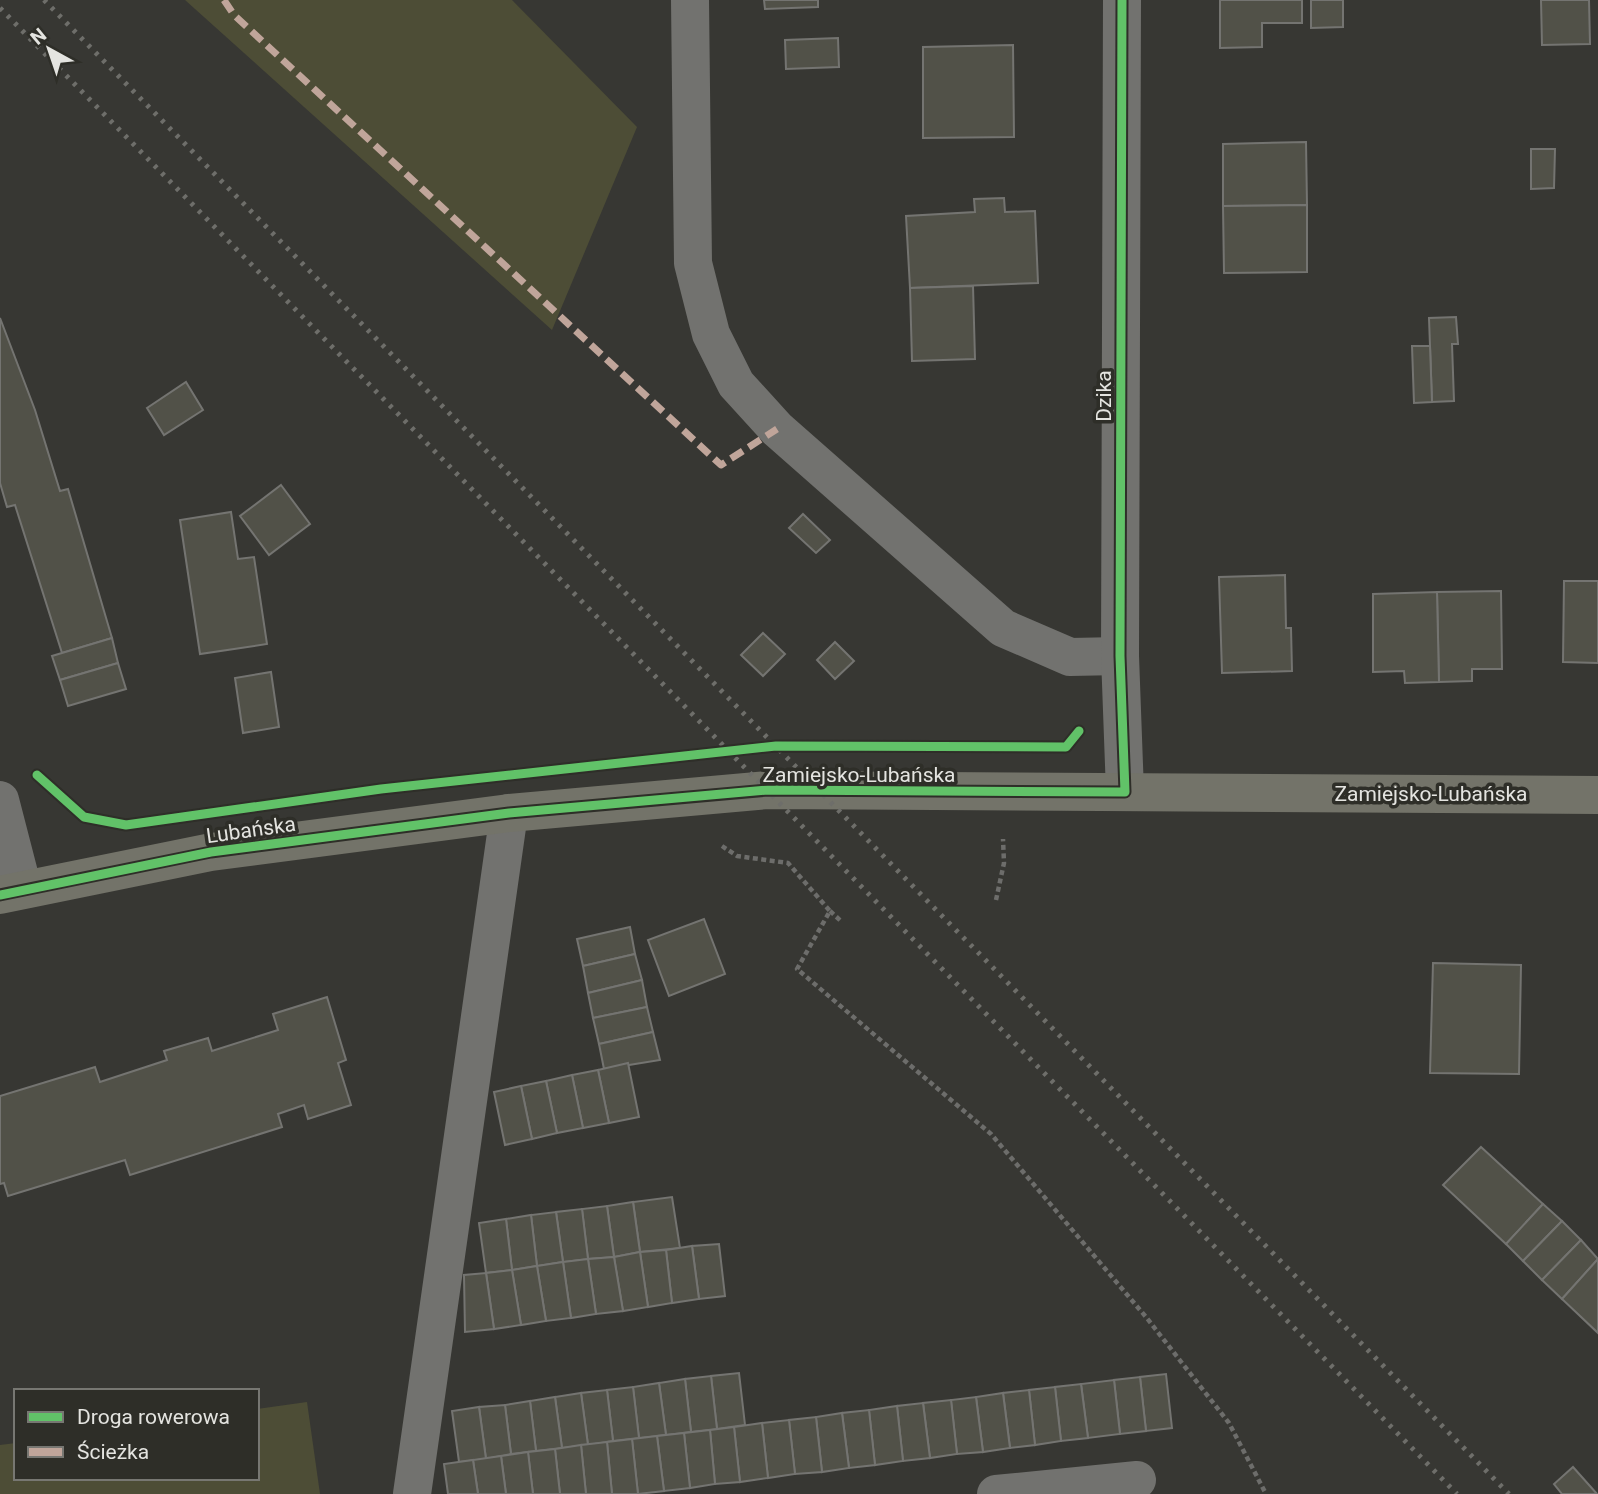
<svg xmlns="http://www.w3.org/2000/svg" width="1598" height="1494" font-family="Roboto,sans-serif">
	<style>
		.green { fill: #4d4d36 }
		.building { fill: #515148; stroke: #747471; stroke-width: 2 }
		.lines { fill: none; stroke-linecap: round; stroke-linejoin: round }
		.path { stroke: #6d6d6b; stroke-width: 4.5; stroke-dasharray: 5 3.5; stroke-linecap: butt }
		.minor { stroke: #72726f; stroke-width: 38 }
		.major { stroke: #737369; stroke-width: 38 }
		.rail { stroke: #6e6e6a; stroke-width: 5; stroke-dasharray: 3.5 7; stroke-linecap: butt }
		.quiet { stroke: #c0a59a; stroke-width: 7; stroke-dasharray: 14 7; stroke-linecap: butt }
		.cycleway-casing { stroke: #2e2e28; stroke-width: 13 }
		.cycleway { stroke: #61c268; stroke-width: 9 }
		.labels { text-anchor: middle; stroke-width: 7; stroke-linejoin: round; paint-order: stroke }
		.street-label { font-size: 21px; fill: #e4e4e0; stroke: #2e2e28 }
	</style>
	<rect width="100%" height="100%" fill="#373733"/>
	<!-- green -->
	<g class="green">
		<polygon points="185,0 512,0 637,127 552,330"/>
		<polygon points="307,1402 320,1494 0,1494 0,1445 16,1443 16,1478 257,1478 257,1409"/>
	</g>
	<!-- building -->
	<g class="building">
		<polygon points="764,0 818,0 818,7 765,9"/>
		<polygon points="1220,0 1302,0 1302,23 1262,23 1262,47 1220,48"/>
		<polygon points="1311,0 1343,0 1343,27 1311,28"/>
		<polygon points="1541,0 1589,0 1590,44 1542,45"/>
		<polygon points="838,38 839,67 786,69 785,40"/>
		<polygon points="1013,45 1014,137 923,138 923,47"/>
		<polygon points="1306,142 1307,205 1223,206 1223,144"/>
		<polygon points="1531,149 1555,149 1554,188 1531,189"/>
		<polygon points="1004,198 1005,212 1035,211 1038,283 910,288 906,216 975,212 974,199"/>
		<polygon points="1307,205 1307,272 1224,273 1223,206"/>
		<polygon points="973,286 975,359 912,361 910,288"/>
		<polygon points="1456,317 1458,344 1452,344 1454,401 1432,402 1429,318"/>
		<polygon points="0,318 35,410 60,491 68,489 112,638 62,653 15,505 7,507 0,483"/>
		<polygon points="1412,346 1430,346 1432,402 1414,403"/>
		<polygon points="186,382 203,410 164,435 147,408"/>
		<polygon points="281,485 310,524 269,555 240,516"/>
		<polygon points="231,512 238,559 254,557 267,644 200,654 180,520"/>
		<polygon points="803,514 830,540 816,553 789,528"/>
		<polygon points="1285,575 1286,628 1291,628 1292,671 1222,673 1219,577"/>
		<polygon points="1564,581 1598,581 1598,663 1563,662"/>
		<polygon points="1501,591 1502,669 1472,669 1472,681 1439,682 1437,592"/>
		<polygon points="1437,592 1439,682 1405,683 1404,671 1373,672 1373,594"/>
		<polygon points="763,633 785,654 763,676 741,655"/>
		<polygon points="112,638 118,663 60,680 52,656"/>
		<polygon points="835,642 854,661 835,679 817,660"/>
		<polygon points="118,663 126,689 68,706 60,680"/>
		<polygon points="271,672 279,727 243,733 235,678"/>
		<polygon points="704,919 725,974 669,996 648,940"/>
		<polygon points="630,927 635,954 583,966 577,939"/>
		<polygon points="635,954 642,980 588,993 583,966"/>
		<polygon points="1433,963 1521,965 1519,1074 1430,1073"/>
		<polygon points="642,980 647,1007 593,1018 588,993"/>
		<polygon points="327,997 346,1060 338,1063 351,1105 308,1119 304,1105 278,1114 282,1127 130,1175 125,1160 8,1196 4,1183 0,1184 0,1096 95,1067 100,1082 167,1060 164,1051 208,1038 212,1051 278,1030 273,1014"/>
		<polygon points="647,1007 653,1032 599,1044 593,1018"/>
		<polygon points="653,1032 660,1060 604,1069 599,1044"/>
		<polygon points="628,1063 639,1117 609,1123 598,1070"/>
		<polygon points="598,1070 609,1123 583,1128 572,1075"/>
		<polygon points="572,1075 583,1128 557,1133 546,1081"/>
		<polygon points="546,1081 557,1133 532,1139 521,1086"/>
		<polygon points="521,1086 532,1139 505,1145 494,1092"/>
		<polygon points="1481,1147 1543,1204 1506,1244 1443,1185"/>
		<polygon points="672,1197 680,1248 640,1252 633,1202"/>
		<polygon points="633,1202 640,1252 614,1257 607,1206"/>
		<polygon points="1543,1204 1562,1221 1523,1261 1506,1244"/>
		<polygon points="607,1206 614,1257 588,1259 582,1209"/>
		<polygon points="582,1209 588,1259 563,1262 556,1212"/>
		<polygon points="556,1212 563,1262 537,1266 531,1215"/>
		<polygon points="531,1215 537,1266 512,1270 506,1219"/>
		<polygon points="506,1219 512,1270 486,1273 479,1223"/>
		<polygon points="1562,1221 1581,1240 1542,1280 1523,1261"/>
		<polygon points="1581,1240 1598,1259 1562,1299 1542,1280"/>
		<polygon points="719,1244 725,1296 699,1299 692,1246"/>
		<polygon points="692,1246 699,1299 672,1303 666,1250"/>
		<polygon points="666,1250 672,1303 648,1307 640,1252"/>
		<polygon points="640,1252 648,1307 623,1311 614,1257"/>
		<polygon points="614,1257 623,1311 596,1314 588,1259"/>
		<polygon points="588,1259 596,1314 571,1318 563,1262"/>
		<polygon points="1598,1259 1598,1333 1562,1299"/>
		<polygon points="563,1262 571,1318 546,1321 537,1266"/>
		<polygon points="537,1266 546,1321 521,1325 512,1270"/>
		<polygon points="512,1270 521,1325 494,1329 486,1273"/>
		<polygon points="486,1273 494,1329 465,1332 464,1275"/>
		<polygon points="739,1373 745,1425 717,1429 711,1376"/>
		<polygon points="1166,1374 1172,1428 1146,1431 1140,1377"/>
		<polygon points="711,1376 717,1429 691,1432 685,1379"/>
		<polygon points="1140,1377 1146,1431 1120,1434 1114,1380"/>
		<polygon points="685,1379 691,1432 666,1435 659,1383"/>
		<polygon points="1114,1380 1120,1434 1088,1438 1081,1384"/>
		<polygon points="659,1383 666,1435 639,1438 633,1387"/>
		<polygon points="1081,1384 1088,1438 1061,1441 1055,1387"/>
		<polygon points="633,1387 639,1438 613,1441 607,1390"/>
		<polygon points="1055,1387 1061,1441 1035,1445 1029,1390"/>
		<polygon points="607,1390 613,1441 588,1445 581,1393"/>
		<polygon points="1029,1390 1035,1445 1010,1448 1003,1393"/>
		<polygon points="581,1393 588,1445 562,1448 555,1397"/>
		<polygon points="1003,1393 1010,1448 983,1452 976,1397"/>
		<polygon points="555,1397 562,1448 536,1451 530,1401"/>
		<polygon points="976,1397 983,1452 957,1454 951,1400"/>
		<polygon points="951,1400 957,1454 930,1458 923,1403"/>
		<polygon points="530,1401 536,1451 511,1454 505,1405"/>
		<polygon points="923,1403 930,1458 903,1461 897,1406"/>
		<polygon points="505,1405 511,1454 486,1459 479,1407"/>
		<polygon points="897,1406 903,1461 875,1465 869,1410"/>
		<polygon points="479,1407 486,1459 459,1462 452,1411"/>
		<polygon points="869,1410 875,1465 849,1468 842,1413"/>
		<polygon points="842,1413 849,1468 822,1472 816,1417"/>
		<polygon points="816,1417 822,1472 795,1474 789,1420"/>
		<polygon points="789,1420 795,1474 768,1478 762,1423"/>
		<polygon points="762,1423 768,1478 740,1482 734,1427"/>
		<polygon points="734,1427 740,1482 715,1484 710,1430"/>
		<polygon points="710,1430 715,1484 690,1488 684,1433"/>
		<polygon points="684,1433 690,1488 664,1491 657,1436"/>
		<polygon points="657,1436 664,1491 638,1494 632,1439"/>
		<polygon points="632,1439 638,1494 612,1494 607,1442"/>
		<polygon points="607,1442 612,1494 586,1494 581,1445"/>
		<polygon points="581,1445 586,1494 560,1494 555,1449"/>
		<polygon points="555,1449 560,1494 533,1494 528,1452"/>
		<polygon points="528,1452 533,1494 506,1494 501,1456"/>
		<polygon points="501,1456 506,1494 478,1494 473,1460"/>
		<polygon points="473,1460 478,1494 448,1494 444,1464"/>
		<polygon points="1573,1467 1597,1494 1562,1494 1554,1484"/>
	</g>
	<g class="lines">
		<!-- path -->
		<g class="path">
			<polyline points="722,846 737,856 788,863 830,911 797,969 991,1134 1146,1317 1229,1423 1266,1494"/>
			<polyline points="996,900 1004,863 1003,839"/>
			<polyline points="830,911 842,922"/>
		</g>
		<!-- minor -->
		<g class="minor">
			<polyline points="690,0 693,263 711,334 736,384 777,429 1003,628 1070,657 1120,656"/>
			<polyline points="1122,0 1120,656 1125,792"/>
			<polyline points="0,800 23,889"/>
			<polyline points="412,1494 509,813"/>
			<polyline points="996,1494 1137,1480"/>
		</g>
		<!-- major -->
		<polyline class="major" points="0,895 211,852 509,813 768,790 1598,795"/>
		<!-- rail -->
		<g class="rail">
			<polyline points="44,0 1509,1494"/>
			<polyline points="0,8 1457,1494"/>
		</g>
		<!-- quiet -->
		<polyline class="quiet" points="224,0 234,15 721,465 777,429"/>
		<defs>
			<g id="cycleway">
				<polyline points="37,775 84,817 126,825 381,789 776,746 1066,747 1079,731"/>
				<polyline points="0,895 211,852 509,813 768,790 1125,792 1120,656 1122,0"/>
			</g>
		</defs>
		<!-- cycleway casing -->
		<use href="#cycleway" class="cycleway-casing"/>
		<!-- cycleway -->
		<use href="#cycleway" class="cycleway"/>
	</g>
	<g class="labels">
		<!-- street labels -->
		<g class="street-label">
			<text transform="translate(1104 396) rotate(-90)" y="7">Dzika</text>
			<text x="859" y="782">Zamiejsko-Lubańska</text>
			<text x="1431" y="801">Zamiejsko-Lubańska</text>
			<text transform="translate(251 830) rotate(-8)" y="7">Lubańska</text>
		</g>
	</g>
	<!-- legend -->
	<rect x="14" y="1389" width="245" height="91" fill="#2e2e28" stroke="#777772" stroke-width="2"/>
	<rect x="28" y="1412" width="35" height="10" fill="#61c268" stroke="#777772" stroke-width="2"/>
	<text x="77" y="1424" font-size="21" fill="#e4e4e0">Droga rowerowa</text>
	<rect x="28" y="1447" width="35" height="10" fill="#c0a59a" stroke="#777772" stroke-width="2"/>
	<text x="77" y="1459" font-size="21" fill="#e4e4e0">Ścieżka</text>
	<!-- north arrow -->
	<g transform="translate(49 49) rotate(320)" stroke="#2e2e28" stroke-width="5" paint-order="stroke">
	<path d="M0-5L12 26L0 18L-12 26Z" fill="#e4e4e0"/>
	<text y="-10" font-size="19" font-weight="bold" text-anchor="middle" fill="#e4e4e0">N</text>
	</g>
</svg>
